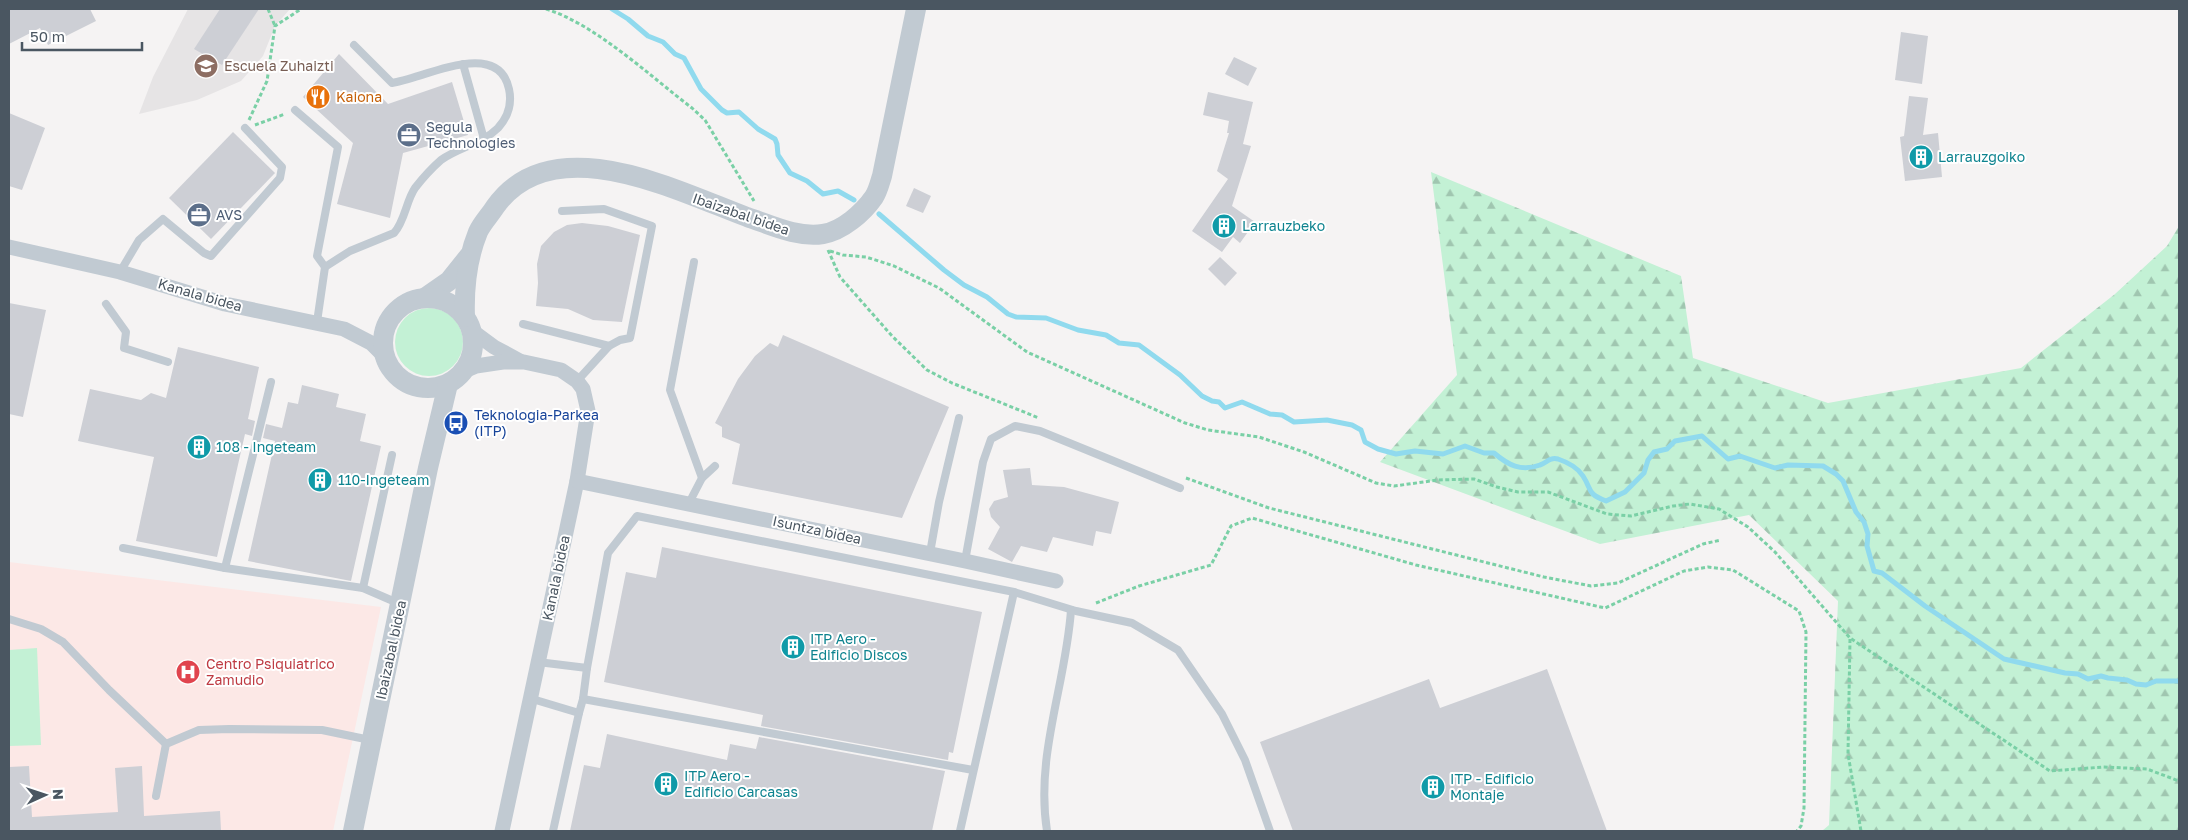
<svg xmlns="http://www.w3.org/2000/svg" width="2188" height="840" font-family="'Golos Text',sans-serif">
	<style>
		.education { fill: #e6e4e5 }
		.medical { fill: #fce8e6 }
		.grass { fill: #c3f1d5 }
		.forest { fill: url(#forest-firs) }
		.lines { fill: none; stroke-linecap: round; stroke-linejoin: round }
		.stream { stroke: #90daee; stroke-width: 5 }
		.building { fill: #cdcfd5 }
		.path { stroke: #7ad0a6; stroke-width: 3; stroke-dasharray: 4 2.5; stroke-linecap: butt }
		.service { stroke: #c1cad2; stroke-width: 8 }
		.minor { stroke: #c1cad2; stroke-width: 15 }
		.tertiary { stroke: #c1cad2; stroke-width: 20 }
		.labels { text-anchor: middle; stroke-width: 4; stroke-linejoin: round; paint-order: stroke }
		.education-label { font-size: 14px; fill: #785e54; stroke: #fff; text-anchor: start }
		.food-label { font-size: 14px; fill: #c56008; stroke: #fff; text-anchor: start }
		.service-label { font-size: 14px; fill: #4e5e75; stroke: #fff; text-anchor: start }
		.culture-label { font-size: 14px; fill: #0d838f; stroke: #fff; text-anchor: start }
		.street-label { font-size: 14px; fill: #4a5661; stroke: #fff }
		.transit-label { font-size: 14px; fill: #164399; stroke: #fff; text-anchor: start }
		.health-label { font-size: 14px; fill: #be3a42; stroke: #fff; text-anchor: start }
	</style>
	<defs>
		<pattern id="forest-firs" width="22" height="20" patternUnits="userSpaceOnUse" patternTransform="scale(1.25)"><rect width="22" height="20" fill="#c3f1d5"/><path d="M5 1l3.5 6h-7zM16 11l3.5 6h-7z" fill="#a0c6b0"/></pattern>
	</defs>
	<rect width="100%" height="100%" fill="#f5f3f3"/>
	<!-- education -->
	<polygon class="education" points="188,9 290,9 275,26 263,56 241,81 197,100 139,114 153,77"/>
	<!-- medical -->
	<polygon class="medical" points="9,562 381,607 333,831 9,831"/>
	<!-- grass -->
	<g class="grass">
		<circle cx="429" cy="342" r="34"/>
		<polygon points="37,648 41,745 9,746 9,650"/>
	</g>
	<!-- forest -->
	<polygon class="forest" points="1431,172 1681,276 1693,358 1828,403 2021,368 2115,294 2167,246 2179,226 2179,831 1822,831 1829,825 1838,601 1749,515 1600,544 1380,462 1457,375"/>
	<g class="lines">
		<!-- stream -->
		<g class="stream">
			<polyline points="612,9 628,19 648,36 663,42 675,54 684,58 701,89 722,110 727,113 739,112 758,129 775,139 777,144 778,155 790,173 807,181 823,194 838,191 854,200"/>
			<path d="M879,214l65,56 20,15 23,12 21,17 8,3 30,1 32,12 28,5 13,8 20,2 41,30 22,21 10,5 7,1 6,6 17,-6 28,12 12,1 12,7 33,-2 25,5 9,5 4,12 13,7 18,5 19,-3 28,3 22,-8 19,7h10c14,12 27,19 46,12 7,-2 9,-8 18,-6 9,3 20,9 25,17 9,14 4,18 23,25l19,-9 19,-19 4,-13 6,-8 13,-3 8,-8 27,-5 26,23 12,-3 35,12 13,-3 35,1 13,8 7,7 13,31 8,10 4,12 -1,12 7,25 8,2 43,33 79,53 61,14 13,1 10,5 13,-3 7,2 19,2 9,4 10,1 10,-4h23"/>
		</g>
	</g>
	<!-- building -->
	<g class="building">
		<polygon points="9,9 90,9 96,21 48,45 40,28 9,44"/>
		<polygon points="220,9 259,9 222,65 194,49"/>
		<polygon points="1901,32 1928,36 1922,84 1895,80"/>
		<polygon points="339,54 388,104 452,82 468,135 403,153 390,218 337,204 353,143 303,97"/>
		<polygon points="1234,57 1257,68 1248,86 1225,74"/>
		<polygon points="1208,92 1253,102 1243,144 1251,146 1232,206 1255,222 1240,243 1233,237 1222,252 1192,231 1228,179 1217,171 1229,133 1227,133 1229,121 1203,115"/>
		<polygon points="1909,96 1928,98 1923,135 1938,133 1942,177 1905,181 1900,137 1904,136"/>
		<polygon points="9,113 45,128 22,190 9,186"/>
		<polygon points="233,132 275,173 211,239 169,198"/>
		<polygon points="914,188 931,196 923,213 906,206"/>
		<polygon points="582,223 608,226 640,235 622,322 593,320 568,309 536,306 538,283 537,264 541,246 554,232 567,225"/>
		<polygon points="1220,257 1237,273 1225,286 1208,269"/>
		<polygon points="9,303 46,310 23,417 9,414"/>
		<polygon points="783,335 949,407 902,518 732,484 740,444 722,437 722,427 715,423 738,379 755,356 770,343 778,347"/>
		<polygon points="178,347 259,367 248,419 255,421 252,436 245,434 217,557 136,541 154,457 78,441 90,389 141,400 151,393 166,398"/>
		<polygon points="302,385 339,394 336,407 366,414 360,441 381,446 351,581 248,561 275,441 263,438 266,424 282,428 288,402 298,404"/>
		<polygon points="1030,468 1032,485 1064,487 1119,502 1111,534 1096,531 1093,546 1053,537 1047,552 1021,546 1012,562 988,549 1000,527 991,517 989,509 994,501 1008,497 1003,470"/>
		<polygon points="662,547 982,612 953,753 949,752 948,760 761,726 763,715 604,682 626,572 656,578"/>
		<polygon points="1547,669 1607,831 1293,831 1260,742 1429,679 1440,708"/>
		<polygon points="607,734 727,760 730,744 756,749 759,737 945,771 932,831 570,831 584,765 600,768"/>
		<polygon points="29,766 32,817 118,812 115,768 142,766 144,816 220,811 221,831 9,831 9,767"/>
	</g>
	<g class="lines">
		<!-- path -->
		<g class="path">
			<polyline points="268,9 275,26"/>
			<path d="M546,9c49,15 104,67 146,99l13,12 49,81"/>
			<polyline points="249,120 267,81 275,26 301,9"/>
			<polyline points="255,125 285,114"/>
			<polyline points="828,250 840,277 892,336 927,370 952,383 1039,418"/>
			<polyline points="830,251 843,255 866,257 894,266 939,288 1027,352 1185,423 1208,430 1259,437 1304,452 1376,483 1394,486 1438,480 1474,479 1497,487 1518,492 1548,492 1607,514 1631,516 1673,506 1690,504 1719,509 1748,527 1775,552 1850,638 2050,771 2103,767 2147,769 2179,781"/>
			<polyline points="1186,478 1269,508 1544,577 1591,586 1618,583 1703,544 1721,540"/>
			<polyline points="1096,603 1139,586 1211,565 1231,526 1252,518 1416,565 1605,608 1684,571 1708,567 1733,570 1799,611 1806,632 1804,808 1801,826 1797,831"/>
			<polyline points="1850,639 1848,754 1861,831"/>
		</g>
		<!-- service -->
		<g class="service">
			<polyline points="463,64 484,139"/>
			<polyline points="295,110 338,147 317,256 325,267 317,322"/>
			<polyline points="562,211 604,209 652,226 630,338 620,340 609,346"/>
			<path d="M325,267l25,-16 44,-18c11,-12 12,-32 21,-45 7,-9 18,-21 26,-28 18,-13 41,-16 57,-32 10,-11 14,-25 11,-39 -11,-51 -84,-11 -117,-6l-38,-38"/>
			<polyline points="120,272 139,240 163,219 204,253 211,256 280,178 282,167 245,128"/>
			<polyline points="106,304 126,332 124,348 168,362"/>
			<polyline points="523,324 609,346 577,381"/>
			<polyline points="702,478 715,466"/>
			<polyline points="689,503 702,478 670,390 694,262"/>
			<polyline points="123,548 225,568 363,588 392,455"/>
			<polyline points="930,553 939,502 959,418"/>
			<polyline points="965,561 983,462 991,439 1015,426 1040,431 1180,488"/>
			<polyline points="225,568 271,382"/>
			<polyline points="363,588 400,604"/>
			<polyline points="1014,592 1076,611 1132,623 1178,650 1222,714 1245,760 1270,831"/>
			<polyline points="9,619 41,629 63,642 109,690 166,744"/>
			<polyline points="538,662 587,668 608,553 637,516 1014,592 960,831"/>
			<polyline points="529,698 579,713 553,831"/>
			<polyline points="583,699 973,770"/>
			<polyline points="579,713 583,699 587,668"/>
			<polyline points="156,796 166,744 199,730 229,729 322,730 370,740"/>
			<path d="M1047,831c-12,-76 19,-147 24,-221"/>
		</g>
		<!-- minor -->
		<g class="minor">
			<polyline points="9,247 120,272 225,304 344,329 371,343 384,356"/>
			<polyline points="471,330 494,347 520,361"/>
			<polyline points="464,371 476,366 503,362 524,362 561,370 577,381 583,389 588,411 577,481 502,831"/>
			<polyline points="577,481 965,561 1056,581"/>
		</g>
		<!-- tertiary -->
		<g class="tertiary">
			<polyline points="426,297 449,281 469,256"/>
			<circle cx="428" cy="343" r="45"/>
			<path d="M465,317c-1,-28 2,-58 13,-85 4,-9 12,-17 17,-25 57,-81 182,-16 252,10 24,8 50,21 76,17 19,-3 40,-21 51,-37 4,-6 6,-15 8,-21l34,-167"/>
			<polyline points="353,831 428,468 448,384"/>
		</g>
	</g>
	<!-- icons -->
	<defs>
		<symbol id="school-disc" viewBox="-11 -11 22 22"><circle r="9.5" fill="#8d6e63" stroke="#fff"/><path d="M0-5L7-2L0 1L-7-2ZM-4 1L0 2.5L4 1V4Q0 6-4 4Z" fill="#fff"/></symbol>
		<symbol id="restaurant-disc" viewBox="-11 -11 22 22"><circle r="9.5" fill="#e8710a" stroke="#fff"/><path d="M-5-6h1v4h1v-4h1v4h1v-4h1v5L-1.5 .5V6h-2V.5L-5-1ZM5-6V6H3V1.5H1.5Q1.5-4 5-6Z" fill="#fff"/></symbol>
		<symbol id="office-disc" viewBox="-11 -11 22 22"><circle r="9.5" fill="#5c6f8a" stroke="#fff"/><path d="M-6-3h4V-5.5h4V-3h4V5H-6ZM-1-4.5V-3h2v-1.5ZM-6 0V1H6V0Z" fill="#fff"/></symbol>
		<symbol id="building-disc" viewBox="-11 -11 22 22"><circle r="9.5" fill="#0f9aa8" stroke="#fff"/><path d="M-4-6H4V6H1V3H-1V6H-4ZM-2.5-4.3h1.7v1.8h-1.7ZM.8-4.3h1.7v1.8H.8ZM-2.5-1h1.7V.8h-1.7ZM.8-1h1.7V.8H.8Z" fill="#fff"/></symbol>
		<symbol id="bus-disc" viewBox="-11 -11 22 22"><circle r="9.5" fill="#1a4fb4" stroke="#fff"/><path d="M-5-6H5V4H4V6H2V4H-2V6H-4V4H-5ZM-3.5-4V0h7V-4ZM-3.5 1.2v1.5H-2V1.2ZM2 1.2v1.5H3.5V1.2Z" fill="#fff"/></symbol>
		<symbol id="hospital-disc" viewBox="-11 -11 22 22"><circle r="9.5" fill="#e0444e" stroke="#fff"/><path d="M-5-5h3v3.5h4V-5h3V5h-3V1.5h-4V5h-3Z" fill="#fff"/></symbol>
	</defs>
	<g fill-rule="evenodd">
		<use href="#school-disc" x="192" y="52" width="28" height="28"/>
		<use href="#restaurant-disc" x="304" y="83" width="28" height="28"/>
		<use href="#office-disc" x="395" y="121" width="28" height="28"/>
		<use href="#building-disc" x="1907" y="143" width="28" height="28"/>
		<use href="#office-disc" x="185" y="201" width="28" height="28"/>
		<use href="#building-disc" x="1210" y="212" width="28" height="28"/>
		<use href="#bus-disc" x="442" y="409" width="28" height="28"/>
		<use href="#building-disc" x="185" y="433" width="28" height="28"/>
		<use href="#building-disc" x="306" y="466" width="28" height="28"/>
		<use href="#building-disc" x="779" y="633" width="28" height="28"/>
		<use href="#hospital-disc" x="174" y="658" width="28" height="28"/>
		<use href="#building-disc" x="652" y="770" width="28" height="28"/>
		<use href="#building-disc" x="1419" y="773" width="28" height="28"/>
	</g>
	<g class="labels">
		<!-- education labels -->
		<g class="education-label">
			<text x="224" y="71">Escuela Zuhaizti</text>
		</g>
		<!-- food labels -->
		<g class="food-label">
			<text x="336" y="102">Kaiona</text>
		</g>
		<!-- service labels -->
		<g class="service-label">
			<text x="426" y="132">Segula<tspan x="426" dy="16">Technologies</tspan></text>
			<text x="216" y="220">AVS</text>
		</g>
		<!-- culture labels -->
		<g class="culture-label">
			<text x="1938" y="162">Larrauzgoiko</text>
			<text x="1242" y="231">Larrauzbeko</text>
			<text x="216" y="452">108 - Ingeteam</text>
			<text x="338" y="485">110-Ingeteam</text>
			<text x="810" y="644">ITP Aero -<tspan x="810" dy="16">Edificio Discos</tspan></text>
			<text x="684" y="781">ITP Aero -<tspan x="684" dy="16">Edificio Carcasas</tspan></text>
			<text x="1450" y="784">ITP - Edificio<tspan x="1450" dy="16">Montaje</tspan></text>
		</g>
		<!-- street labels -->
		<g class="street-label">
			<text transform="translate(741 214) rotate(19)" y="5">Ibaizabal bidea</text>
			<text transform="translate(200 295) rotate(16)" y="5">Kanala bidea</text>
			<text transform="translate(817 530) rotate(12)" y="5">Isuntza bidea</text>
			<text transform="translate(556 578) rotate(-78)" y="5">Kanala bidea</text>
			<text transform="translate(391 650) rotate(-78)" y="5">Ibaizabal bidea</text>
		</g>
		<!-- transit labels -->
		<g class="transit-label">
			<text x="474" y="420">Teknologia-Parkea<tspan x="474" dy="16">(ITP)</tspan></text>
		</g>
		<!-- health labels -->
		<g class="health-label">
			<text x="206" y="669">Centro Psiquiatrico<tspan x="206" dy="16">Zamudio</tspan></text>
		</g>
	</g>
	<!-- border -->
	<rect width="2188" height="840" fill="none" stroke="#4a5661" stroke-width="20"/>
	<!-- north arrow -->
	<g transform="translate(45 795) rotate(87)" stroke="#ffffff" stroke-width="4" paint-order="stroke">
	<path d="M0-4L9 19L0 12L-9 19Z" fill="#4a5661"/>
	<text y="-8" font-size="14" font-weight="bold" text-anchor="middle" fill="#4a5661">N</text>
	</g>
	<!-- scale -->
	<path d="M22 42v8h120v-8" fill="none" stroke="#4a5661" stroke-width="2.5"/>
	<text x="30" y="42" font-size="15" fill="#4a5661" stroke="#ffffff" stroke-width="4" paint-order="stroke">50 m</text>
</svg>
